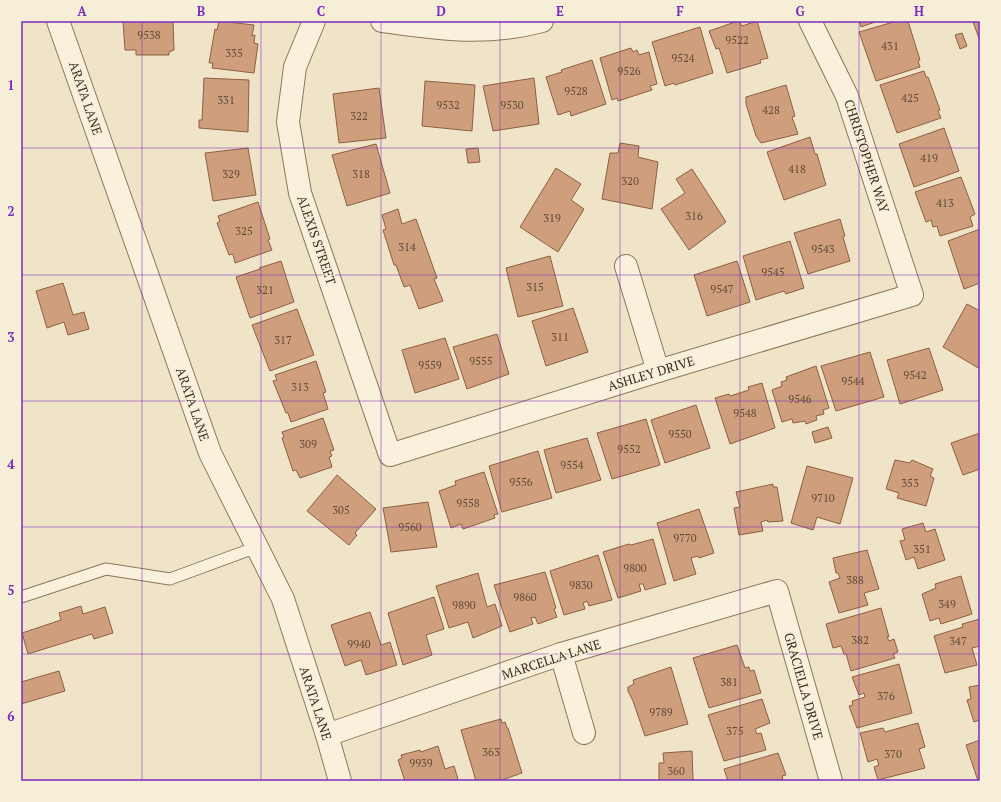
<svg xmlns="http://www.w3.org/2000/svg" width="1001" height="802" font-family="'PT Serif',serif">
	<style>
		.building { fill: #cf9f7d; stroke: #8d5f41 }
		.lines { fill: none; stroke-linecap: round; stroke-linejoin: round }
		.service-casing { stroke: #8d765c; stroke-width: 13 }
		.minor-casing { stroke: #8d765c; stroke-width: 24 }
		.tertiary-casing { stroke: #8d765c; stroke-width: 24 }
		.service { stroke: #faf1dc; stroke-width: 11 }
		.minor { stroke: #faf1dc; stroke-width: 22 }
		.tertiary { stroke: #faf1dc; stroke-width: 22 }
		.grid { fill: none; stroke: #7b2cbf; stroke-width: 1; stroke-opacity: 0.55 }
		.labels { text-anchor: middle; stroke-width: 3; stroke-linejoin: round; paint-order: stroke }
		.number-label { font-size: 11px; fill: #624a37 }
		.street-label { font-size: 13px; fill: #3d2e20; stroke: #f7eed8 }
		.neatline { fill: none; stroke: #7b2cbf; stroke-width: 1.5 }
		.grid-label { font-size: 13px; text-anchor: middle; font-weight: bold; fill: #7b2cbf }
	</style>
	<rect width="100%" height="100%" fill="#f0e4c8"/>
	<!-- building -->
	<g class="building">
		<polygon points="123,21 173,21 174,50 169,52 169,55 136,55 136,50 125,50"/>
		<polygon points="219,21 254,25 252,36 255,35 254,43 258,44 254,73 212,68 213,63 209,63 215,29 217,30"/>
		<polygon points="738,21 739,21 742,26 757,21 768,58 760,60 761,63 727,73 719,48 716,49 709,31"/>
		<polygon points="859,21 878,21 861,27"/>
		<polygon points="897,21 908,21 920,60 918,61 920,67 876,81 859,32"/>
		<polygon points="972,21 980,21 980,41 973,22"/>
		<polygon points="700,27 713,73 675,85 674,83 665,86 652,42"/>
		<polygon points="962,33 967,46 960,49 955,35"/>
		<polygon points="631,48 633,52 637,50 639,55 649,52 657,84 650,86 652,90 618,101 617,98 612,100 600,58"/>
		<polygon points="592,60 606,104 571,116 570,111 558,115 546,77 562,72 561,70"/>
		<polygon points="924,71 926,77 928,77 940,110 938,111 941,118 897,133 880,85"/>
		<polygon points="204,78 249,80 248,132 199,128 199,120 202,120"/>
		<polygon points="534,78 539,124 493,131 483,86"/>
		<polygon points="425,81 475,85 472,131 422,126"/>
		<polygon points="786,85 795,116 792,117 798,134 761,143 756,136 746,104 746,97"/>
		<polygon points="379,88 386,138 339,143 333,94"/>
		<polygon points="944,128 959,171 914,187 899,144"/>
		<polygon points="810,137 815,154 817,154 826,185 784,200 767,152"/>
		<polygon points="620,143 639,146 638,157 658,162 652,209 602,199 610,153 618,153"/>
		<polygon points="376,144 390,193 347,206 332,155"/>
		<polygon points="248,148 256,195 213,201 205,153"/>
		<polygon points="478,148 480,162 468,163 466,149"/>
		<polygon points="556,168 581,184 571,200 584,209 558,252 520,227"/>
		<polygon points="692,169 726,222 689,250 661,209 685,193 676,179"/>
		<polygon points="961,177 975,214 970,217 973,226 940,236 937,226 933,227 931,220 926,222 915,192"/>
		<polygon points="258,202 270,239 268,240 272,250 235,263 233,254 229,255 217,223 220,221 218,216"/>
		<polygon points="398,209 402,224 416,219 437,278 434,279 443,301 419,309 410,285 404,287 396,265 394,265 383,230 386,229 382,215"/>
		<polygon points="840,219 845,236 843,237 850,261 808,274 794,233"/>
		<polygon points="980,229 980,283 964,289 948,241"/>
		<polygon points="790,241 804,288 786,294 784,291 756,300 743,256"/>
		<polygon points="550,256 563,306 518,317 506,268"/>
		<polygon points="281,261 294,302 250,318 236,277 260,269 259,268"/>
		<polygon points="737,261 750,302 707,316 694,275"/>
		<polygon points="63,283 73,315 84,312 89,329 68,335 64,322 47,328 36,291"/>
		<polygon points="967,304 980,311 980,369 943,347"/>
		<polygon points="573,308 588,352 546,366 532,321"/>
		<polygon points="297,309 314,355 270,371 252,325"/>
		<polygon points="497,334 509,374 467,389 453,347"/>
		<polygon points="445,338 459,379 415,393 402,350"/>
		<polygon points="929,348 943,390 900,404 887,360"/>
		<polygon points="870,352 884,397 836,411 821,366"/>
		<polygon points="316,361 326,392 323,393 328,409 291,422 288,413 286,413 273,381 277,380 275,375"/>
		<polygon points="816,366 829,408 823,410 824,414 816,416 817,420 806,424 805,421 793,423 792,419 782,422 772,390 782,386 781,382 787,380 786,377"/>
		<polygon points="762,383 775,428 730,444 715,398 729,394 730,396 749,390 748,387"/>
		<polygon points="696,405 710,448 665,463 651,420"/>
		<polygon points="323,418 334,450 330,451 332,456 329,457 332,467 300,478 296,470 293,471 282,438 284,437 282,432"/>
		<polygon points="646,419 660,465 612,479 597,433"/>
		<polygon points="828,427 832,438 815,443 812,432"/>
		<polygon points="980,433 980,469 963,475 951,443"/>
		<polygon points="587,438 601,480 556,493 544,450"/>
		<polygon points="538,451 552,498 502,512 489,466"/>
		<polygon points="895,460 910,463 912,460 933,469 930,476 934,478 926,506 897,498 899,493 886,489"/>
		<polygon points="807,466 853,478 840,524 817,517 813,530 791,523"/>
		<polygon points="484,472 498,514 494,515 495,518 463,529 461,524 451,528 439,491 456,485 455,481"/>
		<polygon points="337,475 376,509 355,533 357,535 349,545 307,511"/>
		<polygon points="773,484 773,487 777,487 783,521 768,522 767,520 761,522 763,531 739,535 734,508 740,507 736,492"/>
		<polygon points="428,502 437,547 391,552 383,508"/>
		<polygon points="699,509 714,553 699,558 698,556 691,558 696,574 674,581 657,523"/>
		<polygon points="923,523 926,532 935,529 945,560 918,569 914,557 906,560 900,541 905,540 902,529"/>
		<polygon points="653,539 666,584 645,590 643,584 639,584 641,591 618,598 603,552 629,544 631,545"/>
		<polygon points="867,550 879,589 864,593 868,605 839,613 829,582 840,578 838,573 836,573 833,558"/>
		<polygon points="598,555 612,600 589,606 587,601 583,603 585,609 564,615 550,571"/>
		<polygon points="545,572 556,608 554,609 557,617 538,624 535,617 531,618 533,624 510,632 494,585"/>
		<polygon points="478,573 487,607 495,604 502,626 473,638 468,622 449,628 436,586"/>
		<polygon points="961,576 972,614 941,624 939,618 930,621 922,594 936,588 935,584"/>
		<polygon points="434,597 444,629 426,635 432,655 403,665 388,613"/>
		<polygon points="81,606 83,614 105,607 113,633 94,639 92,634 28,654 22,633 61,620 59,613"/>
		<polygon points="881,608 889,637 887,637 889,641 894,639 898,652 893,654 895,658 851,671 846,654 844,654 841,646 833,648 826,624"/>
		<polygon points="370,612 381,645 390,642 397,665 366,675 361,660 345,666 331,625"/>
		<polygon points="980,619 980,646 972,648 977,665 945,673 934,636 963,627 962,624"/>
		<polygon points="737,645 745,668 749,667 750,671 754,670 761,693 709,708 693,658"/>
		<polygon points="899,664 912,713 857,728 849,706 853,705 852,701 865,697 864,693 859,695 852,677"/>
		<polygon points="671,667 688,724 645,736 633,701 628,691 628,687 634,684 633,680"/>
		<polygon points="59,671 65,691 21,704 21,682"/>
		<polygon points="980,685 980,720 974,722 967,700 971,699 969,687"/>
		<polygon points="762,699 770,723 755,729 757,734 761,733 766,750 724,761 708,715"/>
		<polygon points="501,719 502,723 505,722 507,728 508,728 522,773 499,781 476,781 461,730"/>
		<polygon points="918,723 925,747 919,749 925,768 878,780 874,767 879,765 877,759 868,762 860,733 883,728 885,732"/>
		<polygon points="980,740 980,781 978,781 966,745"/>
		<polygon points="438,746 445,769 454,766 458,779 453,781 405,781 398,760 402,758 401,755 420,750 421,752"/>
		<polygon points="692,751 693,778 694,781 659,781 659,763 664,763 663,753"/>
		<polygon points="778,753 786,775 782,776 783,779 777,781 728,781 724,769"/>
	</g>
	<g class="lines">
		<defs>
			<polyline id="service" points="21,597 106,569 170,579 257,547"/>
			<g id="minor">
				<polyline points="314,21 295,67 288,122 300,193 390,455 658,371 912,295 847,96 810,21"/>
				<path d="M382,21c56,8 104,15 160,0"/>
				<polyline points="626,266 658,371"/>
				<polyline points="561,654 584,733"/>
				<polyline points="327,735 561,654 777,591 831,781"/>
			</g>
			<polyline id="tertiary" points="58,21 210,453 283,599 327,735 340,781"/>
		</defs>
		<!-- service casing -->
		<use href="#service" class="service-casing"/>
		<!-- minor casing -->
		<use href="#minor" class="minor-casing"/>
		<!-- tertiary casing -->
		<use href="#tertiary" class="tertiary-casing"/>
		<!-- service -->
		<use href="#service" class="service"/>
		<!-- minor -->
		<use href="#minor" class="minor"/>
		<!-- tertiary -->
		<use href="#tertiary" class="tertiary"/>
	</g>
	<!-- grid -->
	<path class="grid" d="M142,21v760M261,21v760M381,21v760M500,21v760M620,21v760M740,21v760M859,21v760M21,148h959M21,275h959M21,401h959M21,527h959M21,654h959"/>
	<g class="labels">
		<!-- number labels -->
		<g class="number-label">
			<text x="149" y="39">9538</text>
			<text x="737" y="44">9522</text>
			<text x="890" y="50">431</text>
			<text x="234" y="57">335</text>
			<text x="683" y="62">9524</text>
			<text x="629" y="75">9526</text>
			<text x="576" y="95">9528</text>
			<text x="910" y="102">425</text>
			<text x="226" y="104">331</text>
			<text x="448" y="109">9532</text>
			<text x="512" y="109">9530</text>
			<text x="771" y="114">428</text>
			<text x="359" y="120">322</text>
			<text x="929" y="162">419</text>
			<text x="797" y="173">418</text>
			<text x="231" y="178">329</text>
			<text x="361" y="178">318</text>
			<text x="630" y="185">320</text>
			<text x="945" y="207">413</text>
			<text x="694" y="220">316</text>
			<text x="552" y="222">319</text>
			<text x="244" y="235">325</text>
			<text x="407" y="251">314</text>
			<text x="823" y="253">9543</text>
			<text x="773" y="276">9545</text>
			<text x="535" y="291">315</text>
			<text x="722" y="293">9547</text>
			<text x="265" y="294">321</text>
			<text x="560" y="341">311</text>
			<text x="283" y="344">317</text>
			<text x="481" y="365">9555</text>
			<text x="430" y="369">9559</text>
			<text x="915" y="379">9542</text>
			<text x="853" y="385">9544</text>
			<text x="300" y="391">313</text>
			<text x="800" y="403">9546</text>
			<text x="745" y="417">9548</text>
			<text x="680" y="438">9550</text>
			<text x="308" y="448">309</text>
			<text x="629" y="453">9552</text>
			<text x="572" y="469">9554</text>
			<text x="521" y="486">9556</text>
			<text x="910" y="487">353</text>
			<text x="823" y="502">9710</text>
			<text x="468" y="507">9558</text>
			<text x="341" y="514">305</text>
			<text x="410" y="531">9560</text>
			<text x="685" y="542">9770</text>
			<text x="922" y="553">351</text>
			<text x="635" y="572">9800</text>
			<text x="855" y="584">388</text>
			<text x="581" y="589">9830</text>
			<text x="525" y="601">9860</text>
			<text x="947" y="608">349</text>
			<text x="464" y="609">9890</text>
			<text x="860" y="644">382</text>
			<text x="958" y="645">347</text>
			<text x="359" y="648">9940</text>
			<text x="729" y="686">381</text>
			<text x="886" y="700">376</text>
			<text x="661" y="716">9789</text>
			<text x="735" y="735">375</text>
			<text x="491" y="756">363</text>
			<text x="893" y="758">370</text>
			<text x="421" y="767">9939</text>
			<text x="676" y="775">360</text>
		</g>
		<!-- street labels -->
		<g class="street-label">
			<text transform="translate(86 98) rotate(71)" y="5">ARATA LANE</text>
			<text transform="translate(867 156) rotate(72)" y="5">CHRISTOPHER WAY</text>
			<text transform="translate(317 240) rotate(71)" y="5">ALEXIS STREET</text>
			<text transform="translate(651 373) rotate(-17)" y="5">ASHLEY DRIVE</text>
			<text transform="translate(193 404) rotate(71)" y="5">ARATA LANE</text>
			<text transform="translate(551 659) rotate(-18)" y="5">MARCELLA LANE</text>
			<text transform="translate(804 686) rotate(74)" y="5">GRACIELLA DRIVE</text>
			<text transform="translate(316 703) rotate(72)" y="5">ARATA LANE</text>
		</g>
	</g>
	<!-- border -->
	<rect width="1001" height="802" fill="none" stroke="#f7eed8" stroke-width="44"/>
	<rect x="22" y="22" width="957" height="758" class="neatline"/>
	<g class="grid-label">
		<text x="82" y="16">A</text>
		<text x="201" y="16">B</text>
		<text x="321" y="16">C</text>
		<text x="441" y="16">D</text>
		<text x="560" y="16">E</text>
		<text x="680" y="16">F</text>
		<text x="800" y="16">G</text>
		<text x="919" y="16">H</text>
		<text x="11" y="90">1</text>
		<text x="11" y="216">2</text>
		<text x="11" y="342">3</text>
		<text x="11" y="469">4</text>
		<text x="11" y="595">5</text>
		<text x="11" y="721">6</text>
	</g>
</svg>
